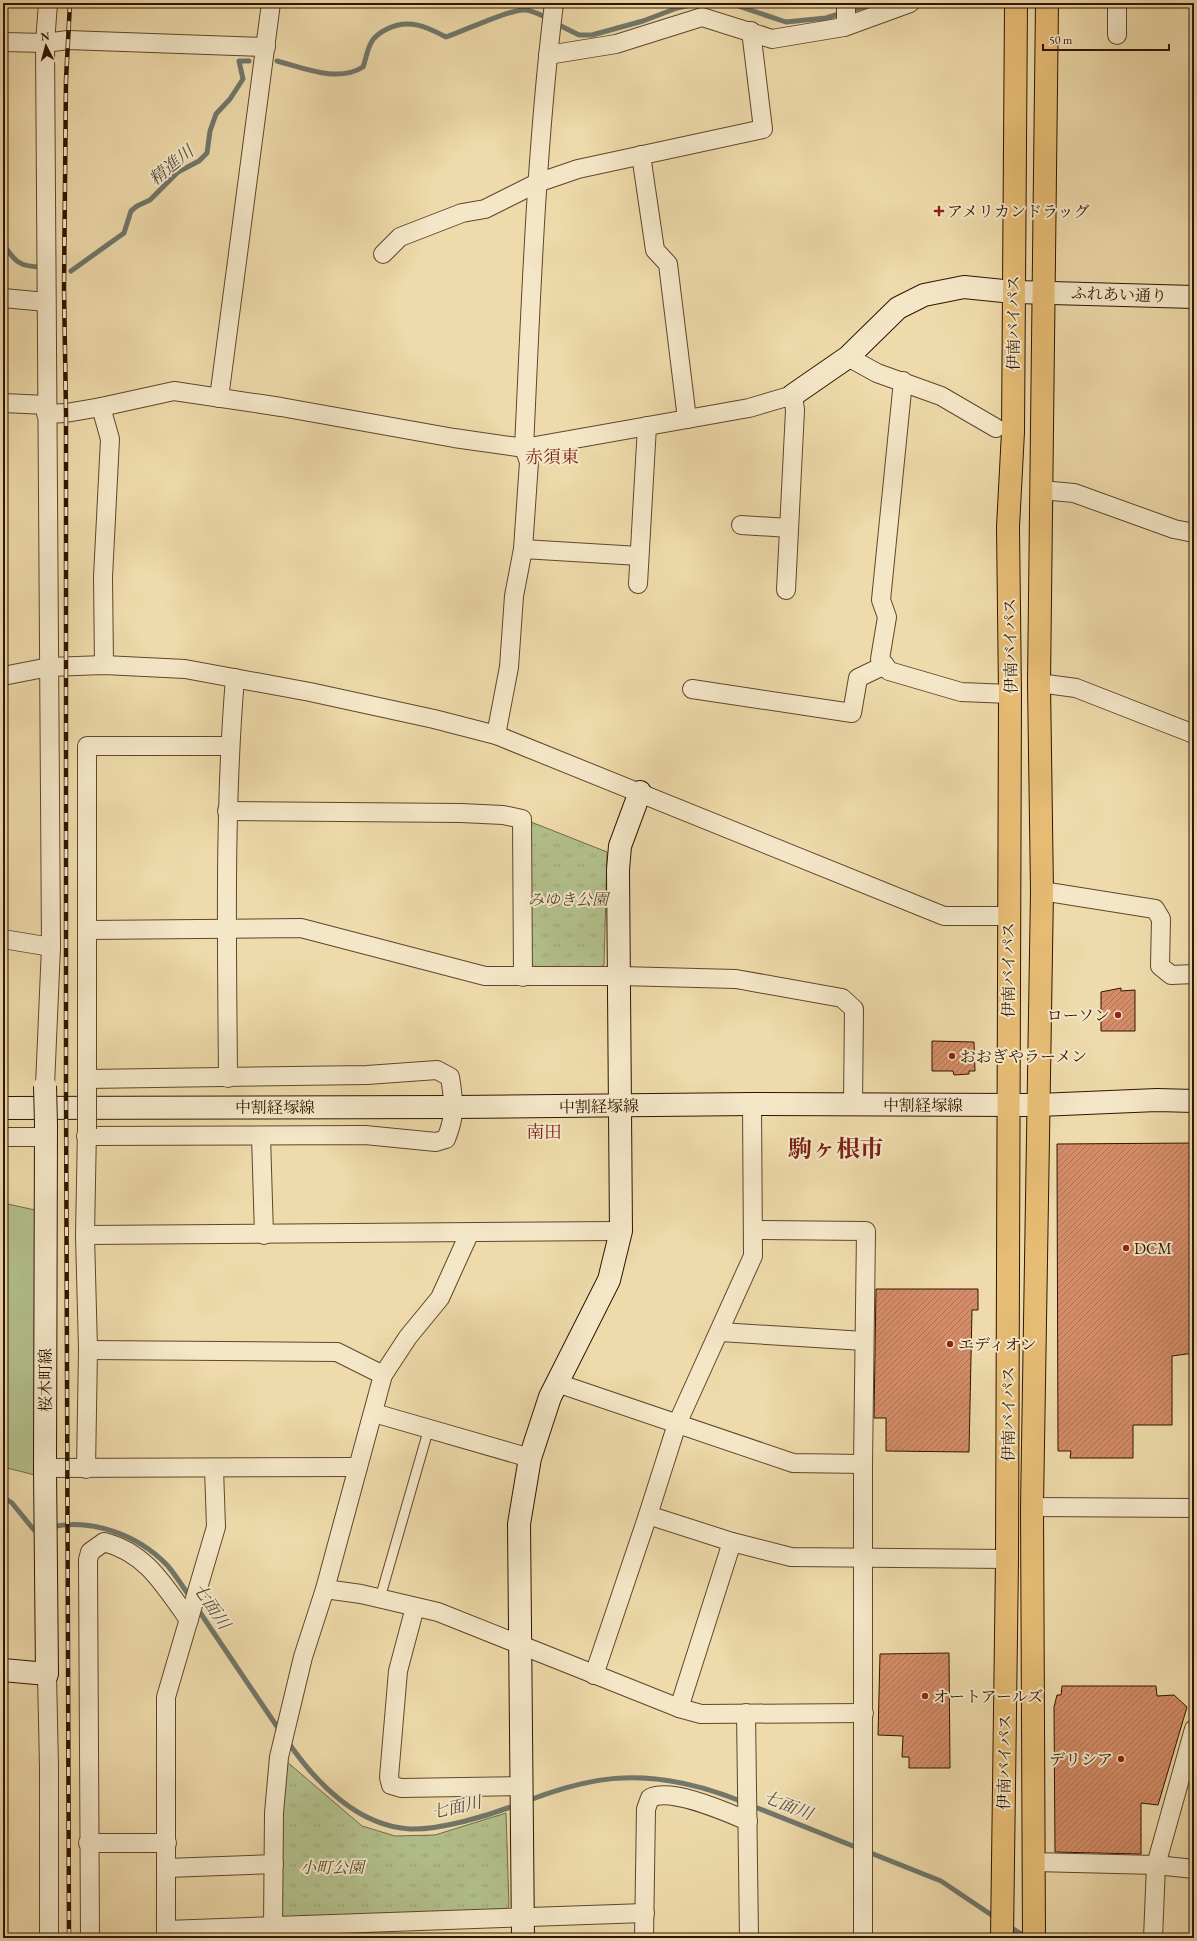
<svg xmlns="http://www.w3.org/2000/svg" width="1197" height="1941" font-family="'EB Garamond','Noto Serif JP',serif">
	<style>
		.grass { fill: url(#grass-tufts); stroke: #726b47 }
		.pitch { fill: #b3c18d; stroke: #726b47 }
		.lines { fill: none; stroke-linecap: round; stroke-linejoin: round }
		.stream { stroke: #71776b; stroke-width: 5 }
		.building { fill: url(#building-hatch); stroke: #301501 }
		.lane-casing { stroke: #60462b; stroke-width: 11 }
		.street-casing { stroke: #60462b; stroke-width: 20 }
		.secondary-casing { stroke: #301501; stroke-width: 24 }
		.highway-casing { stroke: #301501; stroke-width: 24 }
		.lane { stroke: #f4e7c8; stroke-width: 9 }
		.street { stroke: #f4e7c8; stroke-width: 18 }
		.secondary { stroke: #f4e7c8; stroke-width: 22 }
		.highway { stroke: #e7bd75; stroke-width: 22 }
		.rail-casing { stroke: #301501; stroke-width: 4.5 }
		.rail { stroke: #f4e7c8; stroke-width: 3; stroke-dasharray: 9; stroke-linecap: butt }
		.street-bridge-casing { stroke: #60462b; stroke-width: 20; stroke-linecap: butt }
		.secondary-bridge-casing { stroke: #301501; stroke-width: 24; stroke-linecap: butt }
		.street-bridge { stroke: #f4e7c8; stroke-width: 18 }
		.secondary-bridge { stroke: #f4e7c8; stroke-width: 22 }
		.poi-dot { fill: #8f2418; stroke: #f4e7c8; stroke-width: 1.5 }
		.labels { text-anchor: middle; stroke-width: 4; stroke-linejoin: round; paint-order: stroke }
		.poi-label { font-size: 16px; fill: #301501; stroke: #f4e7c8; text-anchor: start }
		.street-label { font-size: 16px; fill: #301501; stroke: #f4e7c8 }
		.park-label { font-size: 16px; font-style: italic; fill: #57492b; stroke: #f4e7c8 }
		.water-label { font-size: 17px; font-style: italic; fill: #564e3f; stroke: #f4e7c8 }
		.quarter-label { font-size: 18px; fill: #7a1f14; stroke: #f4e7c8 }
		.town-label { font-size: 24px; font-weight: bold; fill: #7a1f14; stroke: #f4e7c8 }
	</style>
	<defs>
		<pattern id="grass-tufts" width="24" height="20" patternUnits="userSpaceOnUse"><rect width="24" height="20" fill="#b3c18d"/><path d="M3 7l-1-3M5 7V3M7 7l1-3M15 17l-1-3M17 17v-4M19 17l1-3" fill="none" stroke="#9aa578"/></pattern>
		<pattern id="building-hatch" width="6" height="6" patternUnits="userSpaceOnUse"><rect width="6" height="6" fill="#d48d68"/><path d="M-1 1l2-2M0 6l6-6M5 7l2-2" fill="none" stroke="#ac7253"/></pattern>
	</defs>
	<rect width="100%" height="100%" fill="#eedaaa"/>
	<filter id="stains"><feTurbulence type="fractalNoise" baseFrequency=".005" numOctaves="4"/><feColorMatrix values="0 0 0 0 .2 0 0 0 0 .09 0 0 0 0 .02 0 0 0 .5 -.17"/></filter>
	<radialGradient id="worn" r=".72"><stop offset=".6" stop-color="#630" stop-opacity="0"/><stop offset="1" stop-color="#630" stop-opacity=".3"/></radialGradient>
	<!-- grass -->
	<g class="grass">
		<polygon points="531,822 607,852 604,965 599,970 537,970 529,964"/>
		<polygon points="286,1761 362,1826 395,1836 435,1835 506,1813 509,1906 506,1910 287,1920 279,1913 282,1813"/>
	</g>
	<!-- pitch -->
	<polygon class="pitch" points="3,1203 35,1210 39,1476 3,1467"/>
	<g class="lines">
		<!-- stream -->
		<g class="stream">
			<polyline points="729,3 786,22 826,18 875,3"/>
			<polyline points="555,23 579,35 592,35 643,21 677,8 700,3"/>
			<path d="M277,61c27,7 61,22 86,6 3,-8 4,-17 8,-24 3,-7 10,-11 16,-14 22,-11 40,-2 59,8 18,-6 63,-28 80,-27 8,1 15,5 23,9"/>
			<path d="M3,244c12,18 17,23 39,23"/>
			<polyline points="71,271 124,233 131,211 137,206 150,200 178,172 199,161 207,153 210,131 216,114 230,99 243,79 239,61 249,61"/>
			<polyline points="3,1497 12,1503 34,1530 41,1529"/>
			<path d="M51,1527c41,-9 87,8 116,38 9,10 16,23 24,33"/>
			<polyline points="197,1608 280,1731"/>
			<path d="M288,1742c28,41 70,84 122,87 31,1 77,-13 106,-24"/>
			<path d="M527,1801c31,-12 63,-22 96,-23 40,-2 83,9 120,24"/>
			<polyline points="750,1805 941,1881 996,1918"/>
			<polyline points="1008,1926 1028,1938"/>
		</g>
	</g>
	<!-- building -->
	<g class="building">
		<polygon points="1121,988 1121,991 1135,990 1135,1031 1101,1031 1101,992"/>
		<polygon points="932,1041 974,1042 975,1071 969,1071 969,1074 954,1075 953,1071 932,1071"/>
		<polygon points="1194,1143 1194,1353 1172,1356 1172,1425 1133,1425 1133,1458 1070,1458 1071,1451 1058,1451 1057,1144"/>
		<polygon points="876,1289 978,1289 978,1310 972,1310 969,1452 886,1451 886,1418 874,1418"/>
		<polygon points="949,1653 950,1768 909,1768 909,1757 902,1757 903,1736 878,1735 880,1654"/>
		<polygon points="1062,1686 1156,1686 1157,1696 1174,1695 1187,1707 1158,1805 1141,1803 1141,1854 1055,1852 1054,1707 1057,1695 1061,1695"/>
	</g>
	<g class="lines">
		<defs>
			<polyline id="lane" points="380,1598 429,1428"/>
			<g id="street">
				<polyline points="844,27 846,19 846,3"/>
				<polyline points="1117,35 1117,3"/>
				<polyline points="3,42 45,43 68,40 266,47"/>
				<polyline points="548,55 616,44 702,17 772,39 844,27 910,3"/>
				<polyline points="641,155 655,250 668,264 687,419"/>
				<polyline points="383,254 400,237 462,213 485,209 537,183 578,169 763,129 751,31"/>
				<polyline points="3,298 46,302"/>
				<polyline points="848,357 877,373 941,396 996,428"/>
				<polyline points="903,381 881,600 887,617 880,659 889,671 961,692 1010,694"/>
				<polyline points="219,398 271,3"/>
				<polyline points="3,403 47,405"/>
				<polyline points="101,407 110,439 103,577 104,665"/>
				<polyline points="46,414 66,413 101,407 174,391 281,407 454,438 524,448 749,408 793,395 795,410 786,590"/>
				<polyline points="1041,490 1074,493 1174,529 1194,533"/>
				<polyline points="741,525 789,528"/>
				<polyline points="523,549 639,556"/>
				<polyline points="638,584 647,426"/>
				<polyline points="3,676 49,667 104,665 185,669 310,692 434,719 496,735 944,916 1008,916"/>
				<polyline points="1039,683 1076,688 1194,734"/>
				<polyline points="692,689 852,713 858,678 885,665"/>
				<path d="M496,735l13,-68 5,-71 9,-47 6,-87 -5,-14c7,-149 12,-297 30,-445"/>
				<polyline points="227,811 461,813 503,815 522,819 523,977"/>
				<polyline points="1042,891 1155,909 1161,919 1160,966 1171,975 1194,974"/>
				<polyline points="87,930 301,928 485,976 620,976 736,979 842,998 854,1009 853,1104"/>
				<polyline points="3,939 51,947"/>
				<path d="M228,1078c-1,-133 -4,-267 7,-400"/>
				<polyline points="45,1086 51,947 45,43 48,3"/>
				<polyline points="87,1088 87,746 229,746"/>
				<path d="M86,1136l279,-1 71,7 10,-3c10,-24 8,-37 4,-62l-13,-7 -70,5 -280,4"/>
				<polyline points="261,1136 264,1235"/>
				<polyline points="3,1137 46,1137"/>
				<polyline points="754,1230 866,1231 863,1464 863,1938"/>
				<polyline points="85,1235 621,1231"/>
				<polyline points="720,1332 864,1341"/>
				<polyline points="88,1350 337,1352 383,1375"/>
				<polyline points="557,1383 793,1463 863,1464"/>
				<polyline points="374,1413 530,1458"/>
				<polyline points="45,1468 358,1467"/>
				<polyline points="86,1469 88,1350 85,1235 87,1129"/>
				<polyline points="1032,1507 1194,1508"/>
				<polyline points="648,1515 732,1542 791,1557 1007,1559"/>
				<polyline points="325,1589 361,1594 438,1612 679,1708 701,1714 864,1713"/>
				<polyline points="415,1607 398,1671 389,1777 391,1785 401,1788 521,1786"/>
				<polyline points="47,1674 49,1768 49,1938"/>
				<polyline points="594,1675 648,1515 677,1424 753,1256 752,1104"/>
				<polyline points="679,1708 732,1542"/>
				<polyline points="746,1713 749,1938"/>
				<polyline points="88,1843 167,1843"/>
				<polyline points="1034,1862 1156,1865 1194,1869"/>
				<polyline points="167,1868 274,1864"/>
				<polyline points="273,1927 274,1813 279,1757 303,1657 325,1589 383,1375 408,1337 440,1298 469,1234"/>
				<polyline points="166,1930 645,1913"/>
				<path d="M90,1938l-2,-378 2,-8 14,-10c43,11 61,45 85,78"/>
				<polyline points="166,1938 166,1697 216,1527 214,1468"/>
				<path d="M644,1938l2,-129 4,-11c21,-11 76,14 98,23"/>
				<polyline points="1153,1938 1156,1865 1194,1729"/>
			</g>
			<g id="secondary">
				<polyline points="793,395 848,357 898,308 924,295 964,287 1013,292 1194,297"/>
				<polyline points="3,1108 455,1107 752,1104 1039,1105 1157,1100 1194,1101"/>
				<polyline points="3,1670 47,1674 45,1468 46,1125"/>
				<polyline points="523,1938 519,1524 530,1458 550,1397 609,1280 621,1231 618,870 620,846 640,792"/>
			</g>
			<g id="highway">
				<polyline points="1002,1938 1007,1559 1010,694 1008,527 1013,432 1016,3"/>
				<polyline points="1034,1938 1032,1507 1042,891 1039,683 1047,3"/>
			</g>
		</defs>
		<!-- lane casing -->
		<use href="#lane" class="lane-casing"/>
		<!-- street casing -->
		<use href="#street" class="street-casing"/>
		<!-- secondary casing -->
		<use href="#secondary" class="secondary-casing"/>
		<!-- highway casing -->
		<use href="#highway" class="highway-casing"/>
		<!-- lane -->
		<use href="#lane" class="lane"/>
		<!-- street -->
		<use href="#street" class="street"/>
		<!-- secondary -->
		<use href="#secondary" class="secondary"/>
		<!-- highway -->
		<use href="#highway" class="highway"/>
		<defs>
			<polyline id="rail" points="69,1938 66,1086 66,413 64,288 66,80 70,3"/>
		</defs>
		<!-- rail casing -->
		<use href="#rail" class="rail-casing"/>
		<!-- rail -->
		<use href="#rail" class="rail"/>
		<defs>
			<polyline id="street-bridge" points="87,1129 87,1088"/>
			<polyline id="secondary-bridge" points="45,1086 46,1125"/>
		</defs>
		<!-- street-bridge casing -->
		<use href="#street-bridge" class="street-bridge-casing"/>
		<!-- secondary-bridge casing -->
		<use href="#secondary-bridge" class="secondary-bridge-casing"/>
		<!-- street-bridge -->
		<use href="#street-bridge" class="street-bridge"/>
		<!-- secondary-bridge -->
		<use href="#secondary-bridge" class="secondary-bridge"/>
	</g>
	<!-- markers -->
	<g class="poi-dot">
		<path d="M937 205h4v4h4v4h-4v4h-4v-4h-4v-4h4z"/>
		<circle cx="1118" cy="1015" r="4"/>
		<circle cx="952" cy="1056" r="4"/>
		<circle cx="1126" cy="1248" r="4"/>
		<circle cx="950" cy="1344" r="4"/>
		<circle cx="925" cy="1696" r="4"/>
		<circle cx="1121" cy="1759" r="4"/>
	</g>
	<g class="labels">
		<!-- poi labels -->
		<g class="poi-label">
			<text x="947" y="217">アメリカンドラッグ</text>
			<text x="1110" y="1021" text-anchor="end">ローソン</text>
			<text x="960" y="1062">おおぎやラーメン</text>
			<text x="1134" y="1254">DCM</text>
			<text x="958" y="1350">エディオン</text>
			<text x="933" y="1702">オートアールズ</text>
			<text x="1113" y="1765" text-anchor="end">デリシア</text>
		</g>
		<!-- street labels -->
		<g class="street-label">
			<text transform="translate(1119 294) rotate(2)" y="6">ふれあい通り</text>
			<text transform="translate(1013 323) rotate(-90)" y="6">伊南バイパス</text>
			<text transform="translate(1010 646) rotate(-91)" y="6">伊南バイパス</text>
			<text transform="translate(1008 970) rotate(-90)" y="6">伊南バイパス</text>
			<text x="923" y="1111">中割経塚線</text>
			<text transform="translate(599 1106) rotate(-1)" y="6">中割経塚線</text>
			<text x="275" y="1113">中割経塚線</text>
			<text transform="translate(45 1380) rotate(-90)" y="6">桜木町線</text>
			<text transform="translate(1008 1414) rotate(-90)" y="6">伊南バイパス</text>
			<text transform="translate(1004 1762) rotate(-89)" y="6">伊南バイパス</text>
		</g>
		<!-- park labels -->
		<g class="park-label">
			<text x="568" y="905">みゆき公園</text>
			<text x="332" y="1873">小町公園</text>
		</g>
		<!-- water labels -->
		<g class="water-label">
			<text transform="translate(171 165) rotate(-39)" y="6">精進川</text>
			<text transform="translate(212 1606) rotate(56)" y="6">七面川</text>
			<text transform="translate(788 1805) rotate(22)" y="6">七面川</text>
			<text transform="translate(456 1807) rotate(-13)" y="6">七面川</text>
		</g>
		<!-- quarter labels -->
		<g class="quarter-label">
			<text x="552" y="463">赤須東</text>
			<text x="544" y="1138">南田</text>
		</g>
		<!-- town labels -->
		<g class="town-label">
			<text x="836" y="1157">駒ヶ根市</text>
		</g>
	</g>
	<!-- margin -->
	<rect width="1197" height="1941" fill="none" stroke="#eedaaa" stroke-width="16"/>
	<rect x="4" y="4" width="1189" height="1933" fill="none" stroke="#301501" stroke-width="2"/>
	<rect x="8" y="8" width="1181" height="1925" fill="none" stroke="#301501"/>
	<!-- north arrow -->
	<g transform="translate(46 46) rotate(354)" stroke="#f4e7c8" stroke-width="3" paint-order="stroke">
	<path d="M0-3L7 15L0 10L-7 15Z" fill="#301501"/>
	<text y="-6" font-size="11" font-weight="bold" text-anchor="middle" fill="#301501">N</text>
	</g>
	<!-- scale -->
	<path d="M1043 44v6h126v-6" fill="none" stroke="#301501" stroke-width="2"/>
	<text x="1049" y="44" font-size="12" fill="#301501" stroke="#f4e7c8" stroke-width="3" paint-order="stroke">50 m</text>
	<rect width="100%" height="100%" filter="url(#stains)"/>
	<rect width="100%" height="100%" fill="url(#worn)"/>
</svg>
